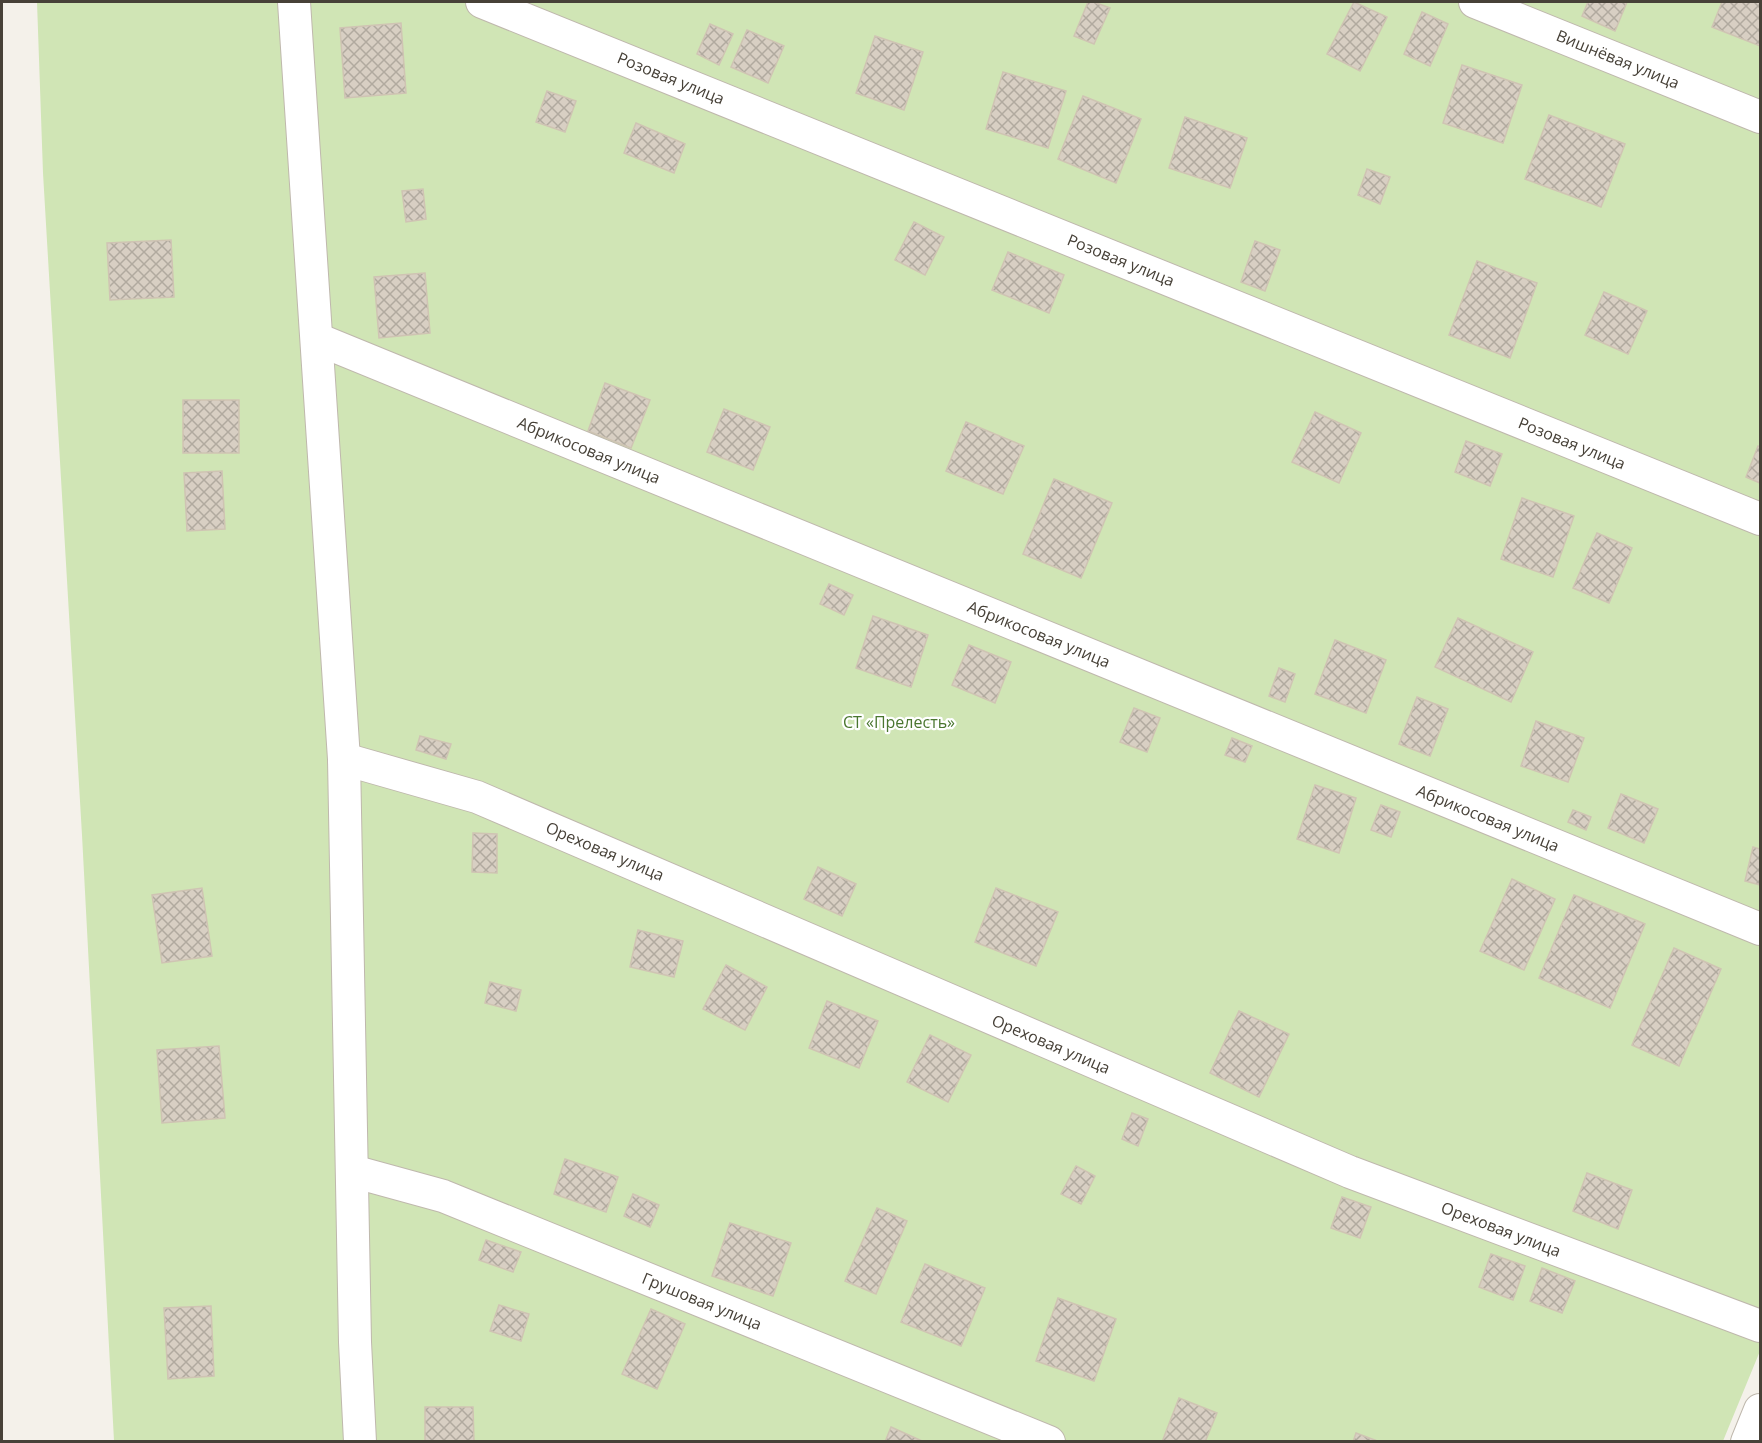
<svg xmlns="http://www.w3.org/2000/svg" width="1762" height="1443" font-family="'Open Sans',sans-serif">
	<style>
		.garden { fill: #d0e5b5 }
		.building { fill: url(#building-cross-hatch); stroke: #cfc4b3; stroke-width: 1.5 }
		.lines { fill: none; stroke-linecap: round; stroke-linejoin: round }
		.street-casing { stroke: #bfb8ad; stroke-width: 34 }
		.street { stroke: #fff; stroke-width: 32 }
		.labels { text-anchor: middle; stroke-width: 4.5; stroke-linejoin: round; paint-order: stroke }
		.street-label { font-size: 16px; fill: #474138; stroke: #fff }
		.park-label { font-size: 16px; fill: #4a762f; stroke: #fff }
	</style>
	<defs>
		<pattern id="building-cross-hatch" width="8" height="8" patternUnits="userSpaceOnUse" patternTransform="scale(1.5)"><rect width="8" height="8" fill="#d8cfc3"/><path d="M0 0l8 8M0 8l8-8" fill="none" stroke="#b1aa9f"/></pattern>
	</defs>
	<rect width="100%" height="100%" fill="#f4f1ea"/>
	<!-- garden -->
	<polygon class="garden" points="37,2 1760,2 1760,1351 1723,1441 114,1441 82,835 43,173"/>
	<!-- building -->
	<g class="building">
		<polygon points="1088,2 1094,2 1110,8 1094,44 1074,36"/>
		<polygon points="1354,2 1387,17 1360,71 1327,54"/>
		<polygon points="1588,2 1627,2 1615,31 1582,16"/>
		<polygon points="1722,2 1760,2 1760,46 1712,27"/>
		<polygon points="1422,12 1448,24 1430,66 1404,54"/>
		<polygon points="401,23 406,93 345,98 340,28"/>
		<polygon points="710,24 733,34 719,65 697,54"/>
		<polygon points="747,30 784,46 768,83 731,67"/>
		<polygon points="875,36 923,52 904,110 856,93"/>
		<polygon points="1462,65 1522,85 1503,143 1443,123"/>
		<polygon points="1003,72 1066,91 1048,148 986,129"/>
		<polygon points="547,91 576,101 565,132 536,122"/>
		<polygon points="1083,96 1141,119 1116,183 1058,159"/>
		<polygon points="1549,115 1625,144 1601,207 1525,179"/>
		<polygon points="1185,117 1247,138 1230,188 1169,168"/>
		<polygon points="636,123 685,144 674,173 624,153"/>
		<polygon points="1367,169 1390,177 1380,204 1358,195"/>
		<polygon points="423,189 426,219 406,222 402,191"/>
		<polygon points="914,222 944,237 925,275 895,260"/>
		<polygon points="171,240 174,297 110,300 107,243"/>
		<polygon points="1255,241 1280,250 1265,291 1241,282"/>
		<polygon points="1008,252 1064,275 1049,313 992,290"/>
		<polygon points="1477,261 1537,283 1510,358 1449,335"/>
		<polygon points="425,273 430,333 379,338 374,277"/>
		<polygon points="1604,292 1647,311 1628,354 1585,335"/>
		<polygon points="605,383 650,400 631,448 588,431"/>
		<rect x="183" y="400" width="56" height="53"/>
		<polygon points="724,409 770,427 753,470 707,452"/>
		<polygon points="1315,412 1361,433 1339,483 1292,462"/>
		<polygon points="966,422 1024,446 1003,494 946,471"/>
		<polygon points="1466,441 1502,454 1490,486 1455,472"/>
		<polygon points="1758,446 1760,447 1760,483 1746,477"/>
		<polygon points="222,471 225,529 187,531 184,473"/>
		<polygon points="1054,479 1112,503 1081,578 1023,554"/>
		<polygon points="1522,498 1574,516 1553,577 1501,559"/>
		<polygon points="1597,533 1632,548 1609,603 1573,588"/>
		<polygon points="829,584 853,595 844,615 820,604"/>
		<polygon points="873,616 928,635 911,687 856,668"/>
		<polygon points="1458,618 1533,652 1511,702 1435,667"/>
		<polygon points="1335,640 1386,660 1366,713 1315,694"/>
		<polygon points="969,645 1011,662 995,703 952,685"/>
		<polygon points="1279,668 1295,674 1285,702 1269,696"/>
		<polygon points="1417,697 1448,709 1430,756 1399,744"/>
		<polygon points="1134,708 1160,718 1147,752 1120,742"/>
		<polygon points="1536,721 1584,738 1568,782 1521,766"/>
		<polygon points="420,736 451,744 446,759 416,750"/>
		<polygon points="1232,738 1252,746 1245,762 1225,755"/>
		<polygon points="1315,785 1356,798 1339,853 1297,839"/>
		<polygon points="1621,794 1658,809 1644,843 1608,828"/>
		<polygon points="1381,805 1400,812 1391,837 1371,830"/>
		<polygon points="1573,810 1591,817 1586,830 1568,822"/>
		<polygon points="473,833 497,834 497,873 472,872"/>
		<polygon points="1753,847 1760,849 1760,885 1745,881"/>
		<polygon points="818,867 856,884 842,916 804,899"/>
		<polygon points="1512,879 1555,899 1524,970 1480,951"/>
		<polygon points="202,888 212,956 162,963 152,895"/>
		<polygon points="996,888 1058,912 1036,966 975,942"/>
		<polygon points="1574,895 1645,924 1610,1008 1539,978"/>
		<polygon points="638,930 683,941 674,977 630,967"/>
		<polygon points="1674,948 1721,969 1679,1066 1632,1045"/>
		<polygon points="726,965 767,987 745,1030 703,1009"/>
		<polygon points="490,982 521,990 516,1011 485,1003"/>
		<polygon points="827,1001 878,1021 859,1068 809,1048"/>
		<polygon points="1239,1011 1289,1034 1259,1097 1210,1073"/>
		<polygon points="930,1035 971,1055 948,1102 907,1082"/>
		<polygon points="219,1046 225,1118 162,1123 157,1050"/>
		<polygon points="1132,1113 1148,1119 1138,1146 1122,1139"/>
		<polygon points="565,1159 618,1177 606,1212 554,1194"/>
		<polygon points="1076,1166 1095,1176 1081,1204 1061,1194"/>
		<polygon points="1587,1173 1632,1190 1618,1229 1573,1211"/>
		<polygon points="633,1194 659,1205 650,1227 624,1216"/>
		<polygon points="1342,1197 1371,1207 1360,1238 1331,1228"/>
		<polygon points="877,1208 907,1221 876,1294 845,1281"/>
		<polygon points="730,1223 791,1243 773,1296 712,1276"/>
		<polygon points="486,1240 521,1252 513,1272 479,1260"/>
		<polygon points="1491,1254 1525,1266 1513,1300 1479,1287"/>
		<polygon points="925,1264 985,1288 961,1346 901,1322"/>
		<polygon points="1542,1268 1575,1281 1562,1313 1530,1301"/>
		<polygon points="1058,1298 1116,1319 1094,1381 1036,1361"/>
		<polygon points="499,1305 529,1314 521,1341 490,1331"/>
		<polygon points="211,1306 214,1376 168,1379 164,1308"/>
		<polygon points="651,1309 685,1324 657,1389 622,1374"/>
		<polygon points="1179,1398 1217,1413 1205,1442 1162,1442"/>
		<polygon points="425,1407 473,1407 474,1442 425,1442"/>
		<polygon points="891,1427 922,1441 885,1442"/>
		<polygon points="1356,1433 1380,1442 1353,1442"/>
	</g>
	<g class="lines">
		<defs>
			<g id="street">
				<polyline points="294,2 344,759 355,1342 360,1442"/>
				<polyline points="482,2 1760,519"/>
				<polyline points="1475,2 1760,117"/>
				<polyline points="317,339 1760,929"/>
				<polyline points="344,759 477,797 1350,1172 1760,1326"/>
				<polyline points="352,1171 443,1196 1049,1442"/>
				<polyline points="1747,1442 1760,1410"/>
			</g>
		</defs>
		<!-- street casing -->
		<use href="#street" class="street-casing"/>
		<!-- street -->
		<use href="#street" class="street"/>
	</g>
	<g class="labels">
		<!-- street labels -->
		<g class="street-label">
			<text transform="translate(1618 59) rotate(22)" y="6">Вишнёвая улица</text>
			<text transform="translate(671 78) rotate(22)" y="6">Розовая улица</text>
			<text transform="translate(1121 260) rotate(22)" y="6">Розовая улица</text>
			<text transform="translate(1572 443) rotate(22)" y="6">Розовая улица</text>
			<text transform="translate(589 450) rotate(22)" y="6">Абрикосовая улица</text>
			<text transform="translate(1039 634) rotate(22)" y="6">Абрикосовая улица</text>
			<text transform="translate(1488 818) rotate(22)" y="6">Абрикосовая улица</text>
			<text transform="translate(605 851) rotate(23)" y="6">Ореховая улица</text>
			<text transform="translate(1051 1044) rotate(23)" y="6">Ореховая улица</text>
			<text transform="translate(1501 1229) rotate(21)" y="6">Ореховая улица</text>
			<text transform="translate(702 1301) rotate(22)" y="6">Грушовая улица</text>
		</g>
		<!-- park labels -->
		<g class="park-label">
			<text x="899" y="728">СТ «Прелесть»</text>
		</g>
	</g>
	<!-- border -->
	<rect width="1762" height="1443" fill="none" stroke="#474138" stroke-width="6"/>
</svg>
